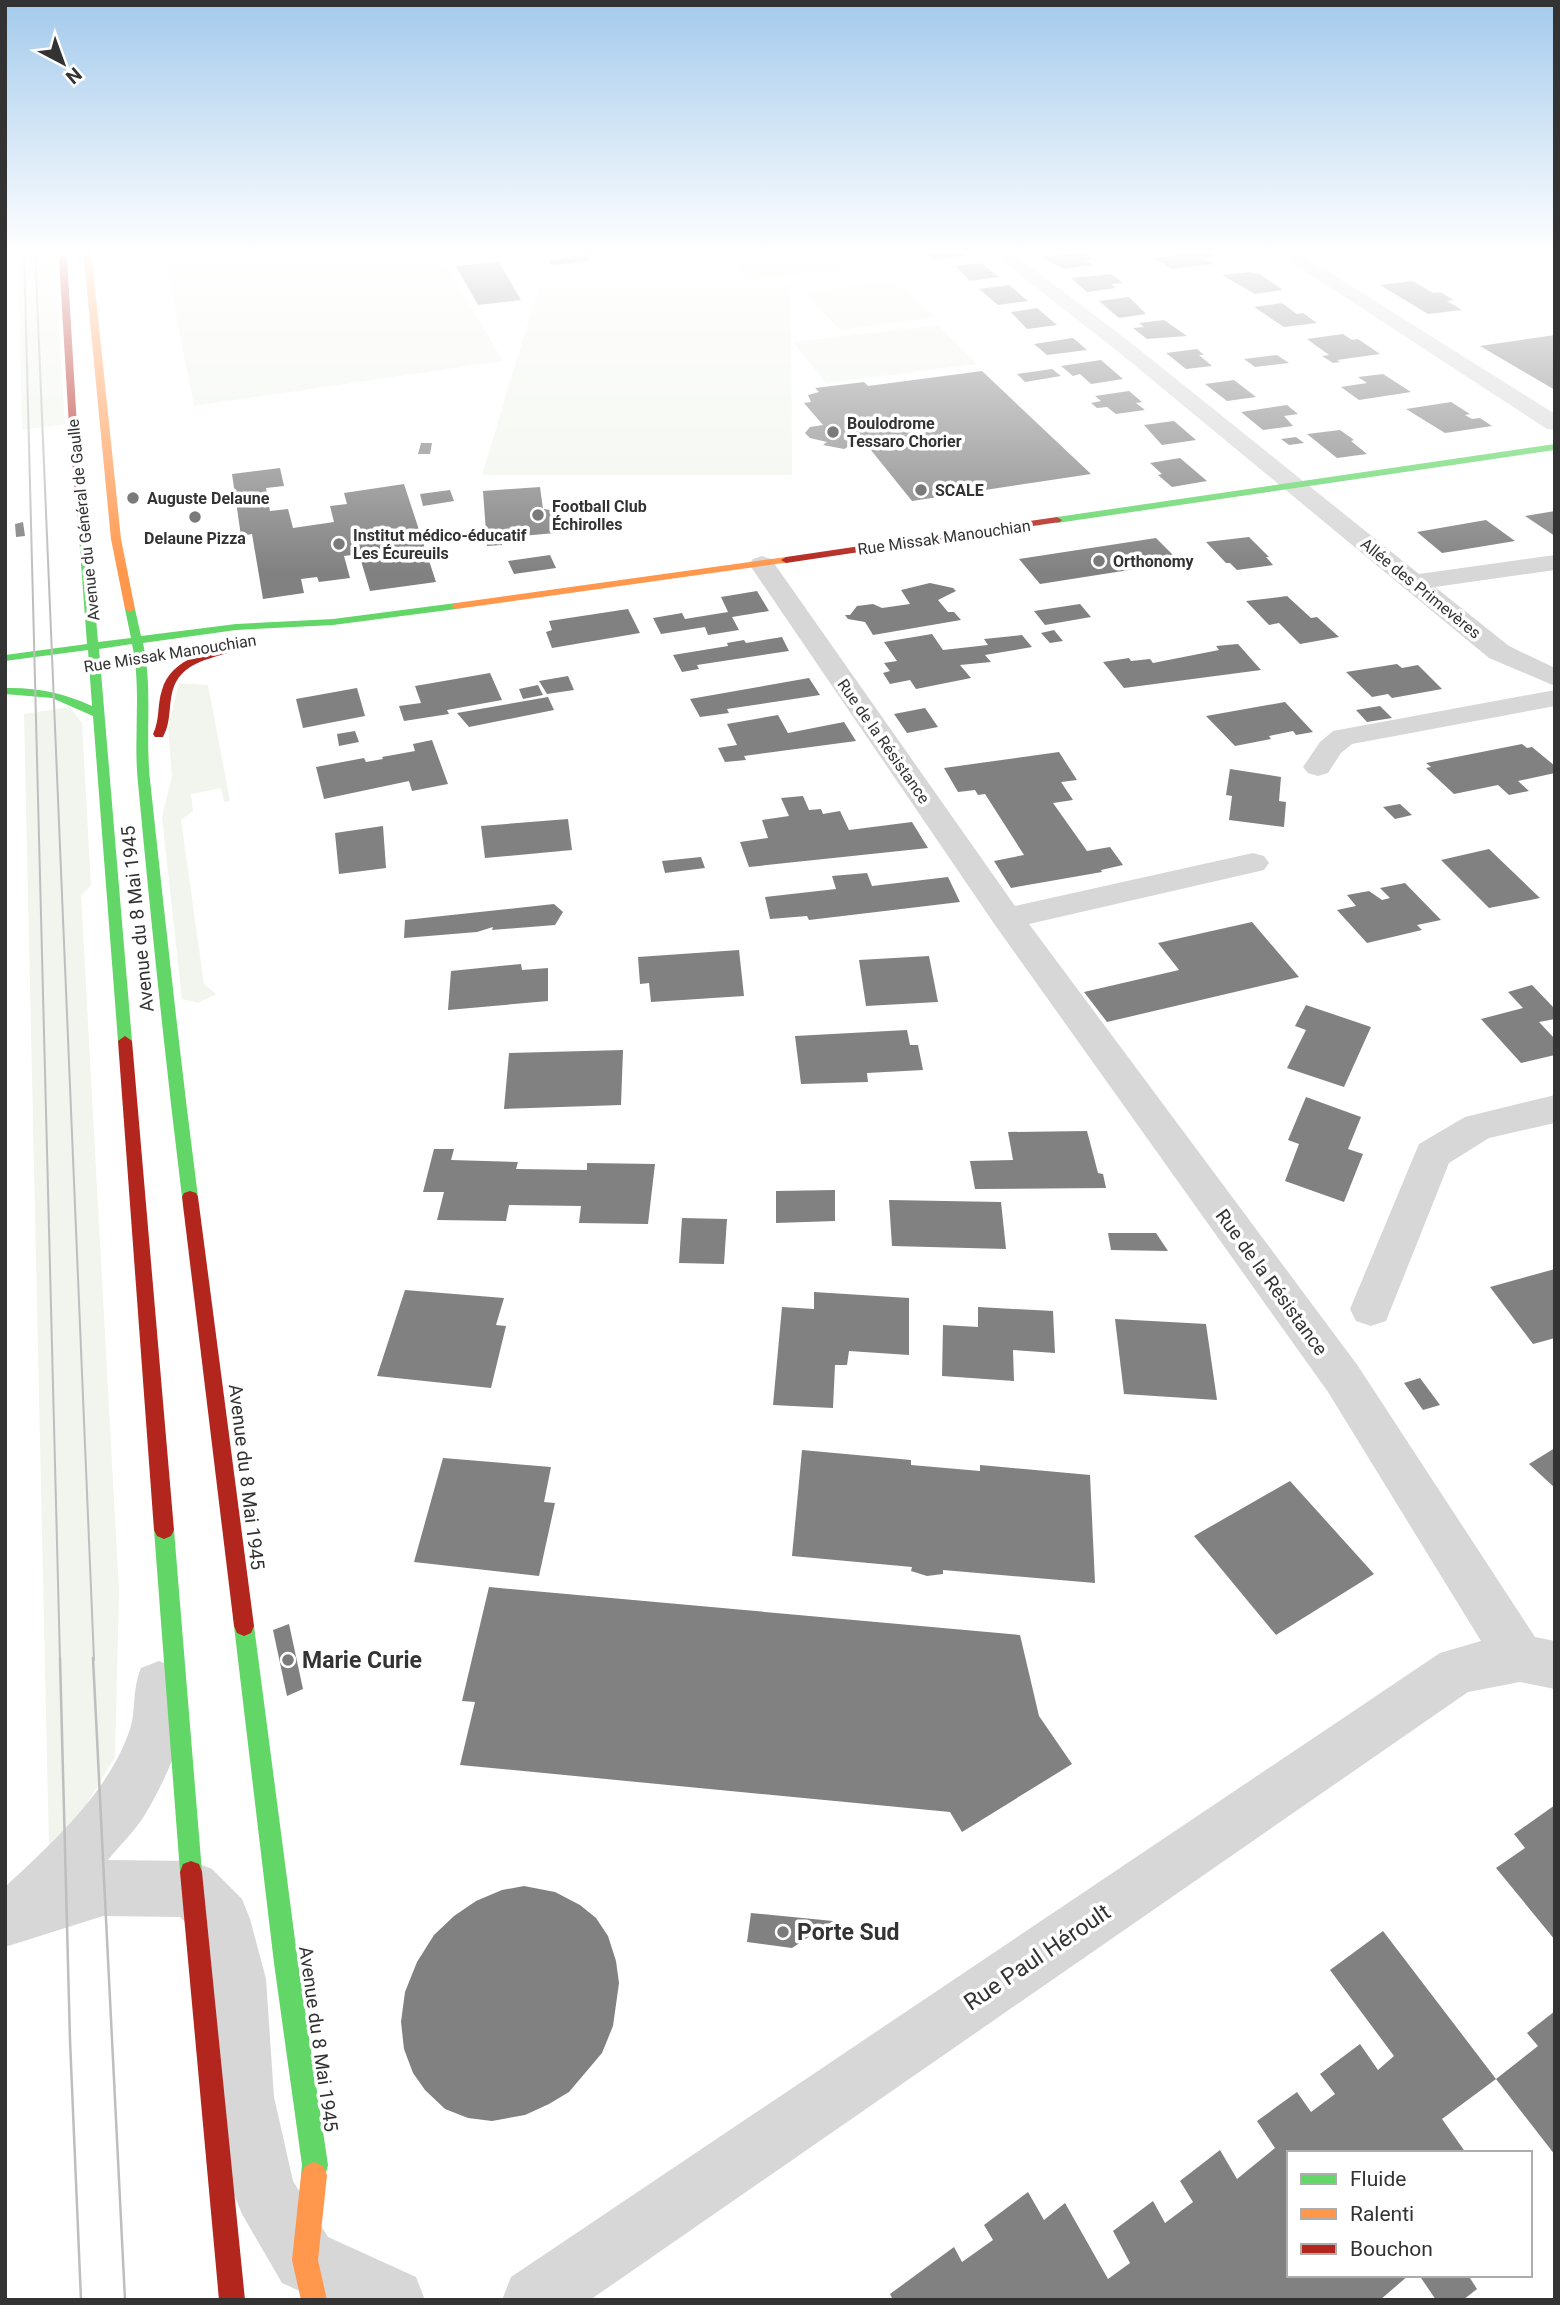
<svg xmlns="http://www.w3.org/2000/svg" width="1560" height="2305" font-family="Roboto,sans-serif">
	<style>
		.green { fill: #f1f5ed }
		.building { fill: #818181 }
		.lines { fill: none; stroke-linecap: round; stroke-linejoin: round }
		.street { fill: #d7d7d7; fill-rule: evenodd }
		.fast { fill: #63d668; fill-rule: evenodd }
		.slow { fill: #ff974d; fill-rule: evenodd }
		.jam { fill: #b3261e; fill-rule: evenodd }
		.tram-far1 { stroke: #bebebe; stroke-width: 2 }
		.tram { stroke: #bebebe; stroke-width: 2.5 }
		.poi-dot { fill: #7a7a7a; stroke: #fff; stroke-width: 2.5 }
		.labels { text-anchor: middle; stroke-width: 7; stroke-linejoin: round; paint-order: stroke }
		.far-poi-label { font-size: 16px; font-weight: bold; fill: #333; stroke: #fff; text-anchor: start }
		.far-street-label { font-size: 16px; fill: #333; stroke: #fff }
		.street-label { font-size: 19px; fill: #333; stroke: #fff }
		.near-poi-label { font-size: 23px; font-weight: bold; fill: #333; stroke: #fff; text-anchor: start }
		.near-street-label { font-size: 23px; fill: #333; stroke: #fff }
	</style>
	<rect width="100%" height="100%" fill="#fff"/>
	<!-- green -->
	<g class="green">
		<polygon points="18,249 54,249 65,424 22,430"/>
		<polygon points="163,249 437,249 503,361 194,406"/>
		<polygon points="737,249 863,249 880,265 747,280 722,251"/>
		<polygon points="895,281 937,317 841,330 803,293"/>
		<polygon points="539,286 791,286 792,475 482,475"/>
		<polygon points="938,325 977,364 826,383 793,342"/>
		<polygon points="179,683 208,685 230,801 224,802 221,788 191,794 193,811 181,820 204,984 216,994 198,1003 182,999 162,817 172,776 168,727"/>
		<polygon points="70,707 82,723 91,886 81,895 119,1591 115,1757 84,1808 49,1849 24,714"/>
	</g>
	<!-- building -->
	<g class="building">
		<polygon points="581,249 614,249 616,252 586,255"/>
		<polygon points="921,249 959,249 966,256 932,260"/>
		<polygon points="1181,250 1185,253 1205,250 1215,256 1202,258 1215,264 1171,269 1155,258 1175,256 1169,252"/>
		<polygon points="1083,252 1093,259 1085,260 1093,265 1064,269 1042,257"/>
		<polygon points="587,256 590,261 552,265 549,260"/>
		<polygon points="499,262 521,300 478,305 456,266"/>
		<polygon points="981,263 999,277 970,281 955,266"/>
		<polygon points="1250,272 1261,275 1283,290 1255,294 1222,275"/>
		<polygon points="1111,274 1123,283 1111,284 1116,288 1087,292 1071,278"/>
		<polygon points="1413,281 1433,293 1440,292 1454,300 1447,301 1462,310 1428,314 1380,285"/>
		<polygon points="1009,285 1028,301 998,305 979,289"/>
		<polygon points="1129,297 1146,314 1119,318 1099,301"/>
		<polygon points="1282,303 1297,314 1303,313 1317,323 1284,327 1254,307"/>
		<polygon points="1037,308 1057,325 1027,329 1011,312"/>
		<polygon points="1164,320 1187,336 1147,339 1133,328 1144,327 1139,323"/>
		<polygon points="1343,334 1352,340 1358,339 1380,354 1337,360 1340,362 1333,363 1322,356 1329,355 1307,339"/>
		<polygon points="1555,335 1555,390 1480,346"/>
		<polygon points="1073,338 1087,350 1047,355 1034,344"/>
		<polygon points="1197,349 1204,355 1199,355 1212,366 1186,369 1166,353"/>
		<polygon points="1277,355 1289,363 1255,367 1244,359"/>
		<polygon points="1101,360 1123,379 1091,384 1080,374 1073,376 1061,366"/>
		<polygon points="1052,369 1061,376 1025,382 1017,374"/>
		<polygon points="982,371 1091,474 912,501 862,439 844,449 823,445 827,442 810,438 805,433 810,427 823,425 804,403 811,402 808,395 819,392 815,388 864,382 868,386"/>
		<polygon points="1383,374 1411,392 1359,400 1341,387 1367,383 1358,377"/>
		<polygon points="1234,380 1256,397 1227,401 1205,384"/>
		<polygon points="1129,391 1142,402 1136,403 1145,410 1116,414 1107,407 1097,408 1091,403 1101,401 1095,396"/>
		<polygon points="1451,402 1470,414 1465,415 1472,419 1480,418 1492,426 1445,433 1406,409"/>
		<polygon points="1287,405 1298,414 1284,416 1293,426 1263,430 1241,412"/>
		<polygon points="1174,421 1196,440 1162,445 1144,425"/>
		<polygon points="1340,430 1354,440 1351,441 1367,454 1337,458 1307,434"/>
		<polygon points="1296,437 1304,443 1289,445 1281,439"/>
		<polygon points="421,443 432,443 430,454 418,454"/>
		<polygon points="1180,458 1207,481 1172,487 1158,475 1162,474 1150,463"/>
		<polygon points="280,468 284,486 266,488 270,511 288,509 293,528 334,522 330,506 347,504 344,493 404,484 436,582 370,591 359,554 344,556 350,578 319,582 317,577 301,579 304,593 263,599 252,534 241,536 232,474"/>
		<polygon points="540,487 543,509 559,511 560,519 567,522 566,532 501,538 502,545 487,546 483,491"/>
		<polygon points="450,490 454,501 423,506 420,494"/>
		<polygon points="1555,511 1555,536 1525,516"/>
		<polygon points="1486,520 1515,541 1442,553 1417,532"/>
		<polygon points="23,522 25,536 16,537 15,524"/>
		<polygon points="1249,537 1269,557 1266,557 1273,565 1237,570 1230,563 1226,563 1206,542"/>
		<polygon points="1156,538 1180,562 1040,584 1019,559"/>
		<polygon points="550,555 556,568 514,574 508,561"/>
		<polygon points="930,583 953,588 956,591 938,600 948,612 954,612 961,620 873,635 865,622 848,619 845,615 850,615 857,606 873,604 882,608 910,604 901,590"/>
		<polygon points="757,591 769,611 732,617 739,630 708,635 705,627 661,634 653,618 682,613 685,619 728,612 721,597"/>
		<polygon points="1280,597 1287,596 1311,618 1317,617 1339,637 1300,644 1279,623 1269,625 1246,601"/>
		<polygon points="1080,604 1091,617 1045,625 1034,611"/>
		<polygon points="628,609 640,633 552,648 546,632 552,630 549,621"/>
		<polygon points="1054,630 1063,641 1050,643 1041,633"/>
		<polygon points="932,634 943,650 988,645 984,639 1022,635 1032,647 985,655 991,662 960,665 971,678 916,689 910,680 890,684 883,673 890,671 884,663 897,661 884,642"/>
		<polygon points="782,637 789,651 697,665 699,669 682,672 673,655 728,646 727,643 744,640 746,643"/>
		<polygon points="1238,644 1261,670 1124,688 1103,662 1129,658 1131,661 1150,659 1153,663 1219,650 1216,646"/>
		<polygon points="1397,664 1402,668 1418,665 1442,689 1392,698 1388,694 1372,697 1346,672"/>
		<polygon points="490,673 502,700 447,710 449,714 404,721 399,706 421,703 415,686"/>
		<polygon points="568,676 574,690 547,694 539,681"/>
		<polygon points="809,678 820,695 727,709 729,713 700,717 690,699"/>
		<polygon points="538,685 543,695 523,699 519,689"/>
		<polygon points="357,688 365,716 303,728 296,699"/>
		<polygon points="548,697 554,710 469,727 457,713"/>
		<polygon points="1285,702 1313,732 1296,735 1293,731 1269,736 1271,739 1235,746 1206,716"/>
		<polygon points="1380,706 1392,718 1367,722 1356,710"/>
		<polygon points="925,708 938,727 907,733 894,714"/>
		<polygon points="778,715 788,733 844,722 856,741 744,756 746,760 725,762 718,748 737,745 727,724"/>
		<polygon points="355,731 359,742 339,746 337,734"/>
		<polygon points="432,740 448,784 412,791 409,781 324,799 316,767 364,758 366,762 383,759 382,757 415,751 413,744"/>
		<polygon points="1522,744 1527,748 1532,747 1555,766 1555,773 1518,781 1529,791 1509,795 1498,785 1454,794 1426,768 1431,767 1426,763"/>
		<polygon points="1059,752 1077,780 1061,782 1073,800 1053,803 1087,851 1110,847 1123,865 1101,870 1102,872 1011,888 994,861 1024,855 985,794 978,795 975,790 958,792 944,768"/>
		<polygon points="1230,769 1281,777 1279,801 1286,802 1284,827 1229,820 1232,796 1226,795"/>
		<polygon points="803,796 809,810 821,809 823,814 840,811 849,830 912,822 928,848 749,867 740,842 768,838 762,820 789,816 781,798"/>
		<polygon points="1400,804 1412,815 1395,819 1383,807"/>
		<polygon points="568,819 572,850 485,858 481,826"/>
		<polygon points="383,826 386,868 339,874 335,833"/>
		<polygon points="1489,849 1540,898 1489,908 1441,860"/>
		<polygon points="701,857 705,868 665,873 662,861"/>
		<polygon points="867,873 872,886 948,877 960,902 809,920 807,916 770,919 765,897 836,889 832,876"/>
		<polygon points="1405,883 1441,920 1417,925 1422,930 1367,943 1337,910 1356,906 1347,895 1369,891 1382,900 1390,898 1380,888"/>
		<polygon points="554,904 563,912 555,925 492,930 493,927 477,932 404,938 405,920"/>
		<polygon points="1252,922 1299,977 1107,1022 1084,992 1179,970 1158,943"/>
		<polygon points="739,950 744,996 651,1002 649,983 640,984 638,957"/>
		<polygon points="929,956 938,1002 866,1006 859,960"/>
		<polygon points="521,964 522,970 548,968 548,1001 448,1010 451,971"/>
		<polygon points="1532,985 1555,1009 1555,1019 1539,1022 1555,1039 1555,1055 1521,1063 1481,1019 1523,1008 1508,992"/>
		<polygon points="1306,1005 1371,1027 1344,1087 1287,1068 1306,1030 1295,1026"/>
		<polygon points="907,1030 910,1045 918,1045 923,1070 867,1073 868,1082 801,1084 795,1036"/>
		<polygon points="623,1050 621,1105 504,1109 509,1053"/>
		<polygon points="1306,1097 1361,1117 1348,1149 1363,1154 1344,1202 1285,1181 1299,1144 1288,1140"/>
		<polygon points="1087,1131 1098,1173 1103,1174 1106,1188 975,1189 970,1161 1013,1160 1008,1132"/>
		<polygon points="434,1149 454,1149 451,1160 518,1162 516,1169 587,1170 587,1163 655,1164 648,1224 579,1223 581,1206 509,1205 506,1221 437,1220 444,1192 423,1192"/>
		<polygon points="835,1190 835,1221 776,1223 776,1191"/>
		<polygon points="889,1200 1001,1202 1006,1249 892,1246"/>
		<polygon points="682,1218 727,1219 724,1264 679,1263"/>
		<polygon points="1108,1233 1156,1233 1168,1251 1111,1250"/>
		<polygon points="1555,1269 1555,1338 1533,1344 1490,1287"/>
		<polygon points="405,1290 504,1298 496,1325 506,1326 491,1388 377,1376"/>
		<polygon points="814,1292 909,1298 909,1355 849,1351 847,1365 835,1365 833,1408 773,1405 782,1307 814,1309"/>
		<polygon points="978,1307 1053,1311 1055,1353 1013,1350 1014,1381 942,1376 943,1325 978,1327"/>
		<polygon points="1115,1319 1206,1324 1217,1400 1124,1394"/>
		<polygon points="1420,1378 1440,1405 1423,1410 1404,1383"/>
		<polygon points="1555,1448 1555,1488 1529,1464"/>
		<polygon points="802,1450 911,1460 911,1465 980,1471 980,1465 1090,1475 1095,1583 943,1570 943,1574 927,1576 911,1571 912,1567 792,1556"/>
		<polygon points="443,1458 551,1467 544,1502 555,1503 539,1576 414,1562"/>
		<polygon points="1290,1481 1374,1574 1276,1635 1194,1536"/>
		<polygon points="489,1587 1020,1635 1039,1716 1072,1764 962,1832 950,1812 460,1765 475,1702 462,1701"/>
		<polygon points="289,1624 303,1689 287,1696 273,1630"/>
		<polygon points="1555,1805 1555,1940 1496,1868 1525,1848 1514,1834"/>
		<polygon points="524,1886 555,1892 580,1905 596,1918 608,1936 616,1961 619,1983 613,2026 602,2053 569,2092 549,2104 525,2115 492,2121 468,2118 445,2109 425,2090 413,2073 404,2049 401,2022 405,1992 417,1962 434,1935 454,1916 476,1901 502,1890"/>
		<polygon points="751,1913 833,1921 792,1948 747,1942"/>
		<polygon points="1383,1931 1496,2079 1442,2119 1466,2153 1289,2153 1289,2275 1409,2275 1380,2300 893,2300 890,2294 954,2247 962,2262 993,2240 984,2225 1028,2192 1044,2220 1065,2203 1108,2279 1130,2263 1113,2231 1153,2201 1165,2223 1193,2202 1180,2181 1220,2150 1237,2179 1275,2148 1257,2121 1297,2092 1311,2112 1335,2094 1320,2074 1360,2044 1378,2070 1394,2056 1330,1970"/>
		<polygon points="1555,2011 1555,2155 1496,2079 1538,2046 1527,2033"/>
		<polygon points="1419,2275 1468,2275 1477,2289 1463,2300 1436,2300"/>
	</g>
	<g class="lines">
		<!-- street -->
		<g class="street">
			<polygon points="635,249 653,249 654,251 645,256 639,255"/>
			<polygon points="987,249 1007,249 1135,346 1419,574 1555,555 1555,570 1435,587 1509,646 1555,668 1555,686 1489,658 1121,354"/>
			<polygon points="1271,249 1292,249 1555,414 1555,430 1547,429"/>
			<polygon points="762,556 771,559 1015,906 1253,853 1264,856 1269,863 1264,870 1029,924 1358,1366 1535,1637 1555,1641 1555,1689 1520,1682 1468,1692 590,2300 502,2300 511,2277 1440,1653 1481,1641 1328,1392 995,925 749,564 753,559"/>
			<polygon points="1555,690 1555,706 1352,744 1341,753 1328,773 1318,776 1308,773 1303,767 1320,742 1333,731"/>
			<polygon points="1555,1095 1555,1123 1489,1138 1449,1163 1386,1321 1371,1326 1356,1321 1350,1309 1419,1144 1465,1117"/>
			<path d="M159,1661l18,7c20,48 -7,103 -31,145 -10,17 -26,32 -38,47l84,1 20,8 30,30 8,20 16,60 8,118 19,84 35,56 88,40 9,23h-105l-38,-17 -40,-69 -9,-22 -19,-95 -6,-118 -10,-45 -18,-17 -77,-1 -98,31v-60c47,-44 102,-93 124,-155 8,-20 2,-39 12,-64z"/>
		</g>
		<!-- fast -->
		<g class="fast">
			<polygon points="1555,444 1555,450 1057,523 1052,520 1057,517"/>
			<path d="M84,533l5,3 9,106 33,-4 -6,-29 5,-3 5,3 6,27 95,-12 97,-5 123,-16 5,3 -5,3 -123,16 -97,5 -93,13c10,45 2,91 7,137 15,139 30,278 48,417l-2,4h-12l-2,-4c-17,-138 -31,-276 -44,-414 -5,-47 4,-93 -6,-139l-33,5 33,392 -2,4 -5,1 -7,-5 -25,-325 -41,-18 -47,-4v-6c31,-1 59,5 87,18l-4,-56 -83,11v-6l82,-11 -8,-108z"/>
			<polygon points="164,1521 171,1524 174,1530 202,1872 199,1880 191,1883 183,1880 180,1872 154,1530 157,1524"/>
			<polygon points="244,1616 251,1619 254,1626 298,1963 328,2165 323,2184 314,2188 305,2184 301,2175 302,2165 274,1963 234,1626 237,1619"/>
		</g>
		<!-- slow -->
		<g class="slow">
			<polygon points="83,249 91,249 121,539 135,609 130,612 125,609 111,539"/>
			<polygon points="786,557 790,558 790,562 456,609 451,606 456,603"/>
			<polygon points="314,2162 323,2166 327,2175 318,2260 327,2300 301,2300 292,2260 301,2175 305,2166"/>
		</g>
		<!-- jam -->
		<g class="jam">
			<polygon points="63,256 67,258 77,426 89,536 84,539 79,536 69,426 59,258"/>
			<polygon points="1057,517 1062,520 1060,522 786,563 781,560 786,557"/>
			<path d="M239,641l9,2c-21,16 -57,12 -72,39 -9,17 -3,37 -13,55h-8l-2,-3c7,-14 4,-29 9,-44 9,-32 49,-40 77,-49z"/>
			<polygon points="125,1036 132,1041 174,1530 171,1536 164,1539 157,1536 154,1530 118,1041"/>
			<polygon points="190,1191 196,1193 198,1197 254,1626 251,1633 244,1636 237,1633 234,1626 182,1197 184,1193"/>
			<polygon points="191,1861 199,1864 202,1872 245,2300 219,2300 180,1872 183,1864"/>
		</g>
		<!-- tram-far1 -->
		<g class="tram-far1">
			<polyline points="24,249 60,1660"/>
			<polyline points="35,249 94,1660"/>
		</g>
		<!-- tram -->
		<g class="tram">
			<polyline points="60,1658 70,2040 81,2300"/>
			<polyline points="93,1658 125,2300"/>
		</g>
	</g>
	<!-- sky -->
	<linearGradient id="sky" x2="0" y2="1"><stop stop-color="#a3caec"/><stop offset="0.44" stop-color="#fff"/><stop offset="1" stop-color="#fff" stop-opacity="0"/></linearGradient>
	<rect width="1560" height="572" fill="url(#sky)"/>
	<!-- markers -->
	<g class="poi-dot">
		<circle cx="833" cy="432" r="7"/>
		<circle cx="921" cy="490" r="7"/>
		<circle cx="133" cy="498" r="7"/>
		<circle cx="538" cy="515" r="7"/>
		<circle cx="195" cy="517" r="7"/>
		<circle cx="339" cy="544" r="7"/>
		<circle cx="1099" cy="561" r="7"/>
		<circle cx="288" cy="1660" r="7"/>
		<circle cx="783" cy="1932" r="7"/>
	</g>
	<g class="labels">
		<!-- far-poi labels -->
		<g class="far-poi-label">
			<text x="847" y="429">Boulodrome<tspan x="847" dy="18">Tessaro Chorier</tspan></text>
			<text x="935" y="496">SCALE</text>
			<text x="147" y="504">Auguste Delaune</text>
			<text x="552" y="512">Football Club<tspan x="552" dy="18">Échirolles</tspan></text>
			<text x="353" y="541">Institut médico-éducatif<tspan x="353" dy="18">Les Écureuils</tspan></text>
			<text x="195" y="544" text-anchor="middle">Delaune Pizza</text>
			<text x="1113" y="567">Orthonomy</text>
		</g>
		<!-- far-street labels -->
		<g class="far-street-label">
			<text transform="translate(83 520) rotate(-96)" y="6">Avenue du Général de Gaulle</text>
			<text transform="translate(944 537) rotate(-8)" y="6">Rue Missak Manouchian</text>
			<text transform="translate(1421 588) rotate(39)" y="6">Allée des Primevères</text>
			<text transform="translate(170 653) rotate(-9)" y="6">Rue Missak Manouchian</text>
			<text transform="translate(884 741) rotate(55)" y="6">Rue de la Résistance</text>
		</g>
		<!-- street labels -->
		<g class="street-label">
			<text transform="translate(137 919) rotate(-96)" y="7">Avenue du 8 Mai 1945</text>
			<text transform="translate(1272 1282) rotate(54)" y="7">Rue de la Résistance</text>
			<text transform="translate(247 1477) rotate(83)" y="7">Avenue du 8 Mai 1945</text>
			<text transform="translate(319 2039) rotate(82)" y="7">Avenue du 8 Mai 1945</text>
		</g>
		<!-- near-poi labels -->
		<g class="near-poi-label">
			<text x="302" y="1668">Marie Curie</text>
			<text x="797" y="1940">Porte Sud</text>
		</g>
		<!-- near-street labels -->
		<g class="near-street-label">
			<text transform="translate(1037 1957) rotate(-34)" y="8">Rue Paul Héroult</text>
		</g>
	</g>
	<!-- border -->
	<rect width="1560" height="2305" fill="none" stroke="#333333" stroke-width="14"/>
	<!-- legend -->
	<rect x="1287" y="2151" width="245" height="126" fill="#ffffff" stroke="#adadad" stroke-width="2"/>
	<rect x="1301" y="2174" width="35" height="10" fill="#63d668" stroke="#adadad" stroke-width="2"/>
	<text x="1350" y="2186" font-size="21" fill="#333333">Fluide</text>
	<rect x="1301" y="2209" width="35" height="10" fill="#ff974d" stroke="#adadad" stroke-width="2"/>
	<text x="1350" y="2221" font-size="21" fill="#333333">Ralenti</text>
	<rect x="1301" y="2244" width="35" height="10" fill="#b3261e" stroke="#adadad" stroke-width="2"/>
	<text x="1350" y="2256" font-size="21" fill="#333333">Bouchon</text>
	<!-- north arrow -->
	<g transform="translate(63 63) rotate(139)" stroke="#ffffff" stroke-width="5" paint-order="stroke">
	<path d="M0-5L12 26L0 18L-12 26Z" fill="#333333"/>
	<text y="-10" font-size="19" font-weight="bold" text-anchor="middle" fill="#333333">N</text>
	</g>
</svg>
